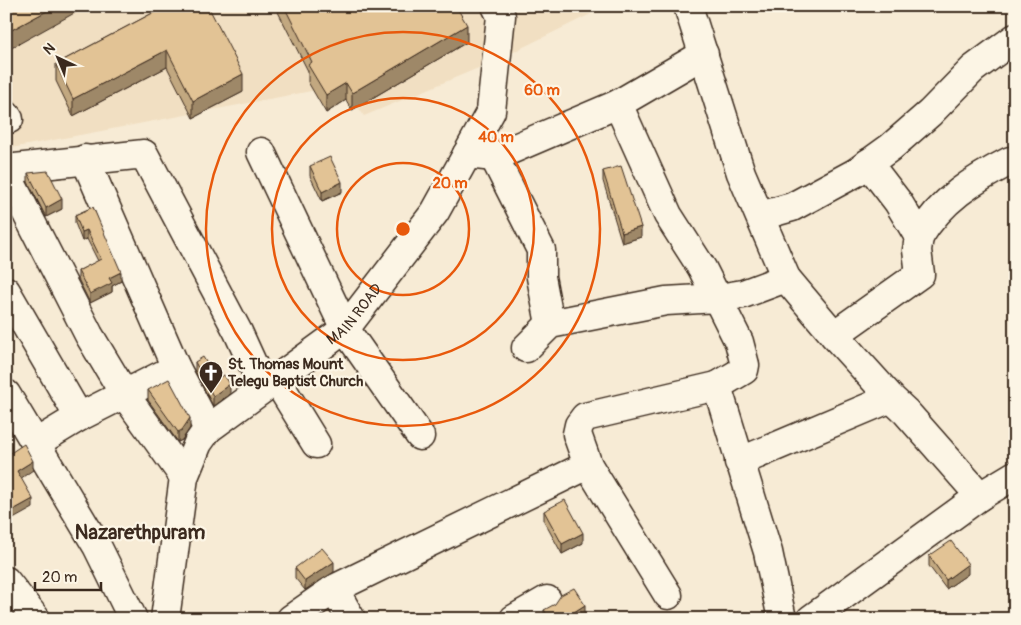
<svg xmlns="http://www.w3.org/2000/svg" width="1021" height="625" font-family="Pangolin,sans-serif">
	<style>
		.built { fill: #f1dfc2 }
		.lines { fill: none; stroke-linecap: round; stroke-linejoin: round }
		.minor-casing { stroke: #3b2a1e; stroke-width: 31 }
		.minor { stroke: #fcf5e5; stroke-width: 28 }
		.wall { fill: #c2a880; stroke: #3b2a1e }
		.shaded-wall { fill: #9e8868; stroke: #3b2a1e }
		.building { fill: #e2c395; stroke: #3b2a1e }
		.ring { fill: none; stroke: #e8590c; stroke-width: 2.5 }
		.labels { text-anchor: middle; stroke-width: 4.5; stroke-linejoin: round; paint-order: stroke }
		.street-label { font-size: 15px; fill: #3b2a1e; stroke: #fcf5e5 }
		.poi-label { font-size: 15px; font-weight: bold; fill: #3b2a1e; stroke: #fcf5e5; text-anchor: start }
		.district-label { font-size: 20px; font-weight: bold; fill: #3b2a1e; stroke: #fcf5e5 }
		.centre { fill: #e8590c; stroke: #fcf5e5; stroke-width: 2.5 }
		.ring-label { font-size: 15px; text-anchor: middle; font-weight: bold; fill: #e8590c; stroke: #fcf5e5; stroke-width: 4.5; stroke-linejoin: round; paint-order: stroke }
	</style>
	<rect width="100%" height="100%" fill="#f7ebd5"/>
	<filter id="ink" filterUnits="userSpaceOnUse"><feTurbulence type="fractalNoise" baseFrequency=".02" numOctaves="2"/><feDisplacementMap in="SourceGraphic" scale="10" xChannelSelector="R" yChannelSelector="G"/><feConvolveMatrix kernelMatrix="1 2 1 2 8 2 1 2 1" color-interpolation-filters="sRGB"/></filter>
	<g filter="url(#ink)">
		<!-- built -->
		<polygon class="built" points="6,6 607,6 495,61 364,116 343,85 6,149"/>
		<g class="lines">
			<defs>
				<g id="minor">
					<polyline points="688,6 741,173 786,278 834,335 891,398 906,412 980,496"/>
					<polyline points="618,104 668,215 702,268 739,342 745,365 744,370 717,386 768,552 782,619"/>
					<polyline points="6,115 9,119"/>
					<polyline points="261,152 345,329 420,436"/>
					<polyline points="467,154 494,157 618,104 704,54"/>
					<polyline points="494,157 541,250 541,277 550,324"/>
					<polyline points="85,159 176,368 208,429"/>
					<polyline points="6,169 144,154 238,332 263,387"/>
					<polyline points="6,173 89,335 125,395 184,477"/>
					<polyline points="760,216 792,207 855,173 891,147 930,113 973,69 1015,38"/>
					<path d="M919,237c22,-37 54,-57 91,-76"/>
					<polyline points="6,291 79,417"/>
					<polyline points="834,335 920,274 917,250 919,237 898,202 868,163"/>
					<polyline points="526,348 550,324 666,301 718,298 743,294 786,278"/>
					<polyline points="276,379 316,444"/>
					<polyline points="6,394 97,546 133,619"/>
					<polyline points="36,443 79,417 176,368"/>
					<polyline points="739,462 891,398"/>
					<polyline points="6,581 36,619"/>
					<polyline points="334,589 351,619"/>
					<polyline points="668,595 588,465 577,434 579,425 585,417 717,386"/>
					<path id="s1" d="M165,619l19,-142 14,-34 10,-14 137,-100 90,-117 56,-101 10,-95 -5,-10"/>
					<polyline points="291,619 334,589 588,465"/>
					<polyline points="514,619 547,600"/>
					<polyline points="811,619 980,496 1015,475"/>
				</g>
			</defs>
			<!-- minor casing -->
			<use href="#minor" class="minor-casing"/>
			<!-- minor -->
			<use href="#minor" class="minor"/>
		</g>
		<!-- wall -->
		<g class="wall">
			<polygon points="166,6 243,92 193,118 167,67 73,116 56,81 56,64"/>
			<polygon points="275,6 406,6 467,42 352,110 346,100 326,113 308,82 308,71"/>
			<polygon points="310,166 342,192 322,201 310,176"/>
			<polygon points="603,171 641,237 622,243 603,181"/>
			<polygon points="28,173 62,209 46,217 28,182"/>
			<polygon points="93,207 121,281 112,286 112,292 90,303 78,279 78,271 98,261 87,239 82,241 75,223 75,215"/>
			<polygon points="195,362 216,379 230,394 213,406 195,371"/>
			<polygon points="148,390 190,428 182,440 178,442 148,400"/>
			<polygon points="544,511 583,543 562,554 544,521"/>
			<polygon points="929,556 968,574 946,589 929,566"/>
			<polygon points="295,568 334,572 305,590 295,578"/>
			<polygon points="544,610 585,615 578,619 544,619"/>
		</g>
		<!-- shaded-wall -->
		<g class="shaded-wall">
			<polygon points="56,6 87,6 6,51 6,33"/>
			<polygon points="467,25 467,42 352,110 352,93"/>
			<polygon points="167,50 167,67 73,116 73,99"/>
			<polygon points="243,74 243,92 193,118 193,101"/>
			<polygon points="346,83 346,100 326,113 326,95"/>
			<polygon points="342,182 342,192 322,201 322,192"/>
			<polygon points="62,199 62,209 46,217 46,208"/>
			<polygon points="12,209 12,219 6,222 6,212"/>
			<polygon points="641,227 641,237 622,243 622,233"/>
			<polygon points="87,230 87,239 82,241 82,232"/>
			<polygon points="121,272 121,281 112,286 112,292 90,303 90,294 109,278"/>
			<polygon points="230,384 230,394 213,406 213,396"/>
			<polygon points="190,418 190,428 182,440 178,442 178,432"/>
			<polygon points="33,461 33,470 17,481 17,471"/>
			<polygon points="33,499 33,508 6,523 6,514"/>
			<polygon points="583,533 583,543 562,554 562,544"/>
			<polygon points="334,562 334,572 305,590 305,581"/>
			<polygon points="968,564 968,574 946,589 946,580"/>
			<polygon points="585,605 585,615 578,619 563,619"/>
		</g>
		<!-- building -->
		<g class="building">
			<polygon points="6,6 56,6 6,33"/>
			<polygon points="166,6 208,6 243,74 193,101 167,50 73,99 56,64"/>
			<polygon points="284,6 406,6 406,7 408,6 456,6 467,25 352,93 346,83 326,95 308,65 312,62"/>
			<polygon points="330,157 342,182 322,192 310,166"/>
			<polygon points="621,166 641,227 622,233 603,171"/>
			<polygon points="48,171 62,199 46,208 28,173"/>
			<polygon points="6,198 12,209 6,212"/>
			<polygon points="93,207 121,272 109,278 112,283 90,294 78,271 101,259 87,230 82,232 75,215"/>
			<polygon points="203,357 216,379 224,375 230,384 213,396 195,362"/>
			<polygon points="169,379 190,418 182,430 178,432 148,390"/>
			<polygon points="24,444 33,461 17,471 33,499 6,514 6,456"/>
			<polygon points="565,500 583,533 562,544 544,511"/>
			<polygon points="951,541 968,564 946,580 929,556"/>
			<polygon points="322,548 334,562 305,581 295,568"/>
			<polygon points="574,588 585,605 563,619 550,619 544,610 555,604 561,595"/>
		</g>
	</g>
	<!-- distance rings -->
	<g class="ring">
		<circle cx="403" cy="229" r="66"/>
		<circle cx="403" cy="229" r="131"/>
		<circle cx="403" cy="229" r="197"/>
	</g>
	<!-- icons -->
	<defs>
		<symbol id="church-pin" viewBox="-11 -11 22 30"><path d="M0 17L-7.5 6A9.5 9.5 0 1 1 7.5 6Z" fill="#3b2a1e" stroke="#fcf5e5"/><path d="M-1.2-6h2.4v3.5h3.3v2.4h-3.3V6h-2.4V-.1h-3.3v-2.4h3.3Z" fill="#fff"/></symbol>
	</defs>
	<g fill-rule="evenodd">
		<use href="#church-pin" x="197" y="359" width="28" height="38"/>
	</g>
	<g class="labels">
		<!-- street labels -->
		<g class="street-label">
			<text dy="5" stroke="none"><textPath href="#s1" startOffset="384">MAIN ROAD</textPath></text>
		</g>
		<!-- poi labels -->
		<g class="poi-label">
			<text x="228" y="369">St. Thomas Mount<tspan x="228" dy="17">Telegu Baptist Church</tspan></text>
		</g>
		<!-- district labels -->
		<g class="district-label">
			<text x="140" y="539">Nazarethpuram</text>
		</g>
	</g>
	<circle cx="403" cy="229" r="8" class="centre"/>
	<g class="ring-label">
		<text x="542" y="95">60 m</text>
		<text x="496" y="142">40 m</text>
		<text x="450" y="188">20 m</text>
	</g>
	<!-- margin -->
	<rect width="1021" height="625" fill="none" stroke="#fcf5e5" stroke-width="25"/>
	<rect x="12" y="12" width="996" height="600" fill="none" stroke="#3b2a1e" stroke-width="2" filter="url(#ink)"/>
	<!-- north arrow -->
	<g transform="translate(58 58) rotate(316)" stroke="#fcf5e5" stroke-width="4" paint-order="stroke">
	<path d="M0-4L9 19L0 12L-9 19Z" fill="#3b2a1e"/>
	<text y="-8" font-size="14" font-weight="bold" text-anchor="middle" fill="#3b2a1e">N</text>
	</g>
	<!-- scale -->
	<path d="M35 582v8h66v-8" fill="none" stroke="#3b2a1e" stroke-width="2.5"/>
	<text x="42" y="582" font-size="15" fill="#3b2a1e" stroke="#fcf5e5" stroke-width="4" paint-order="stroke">20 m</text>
</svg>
